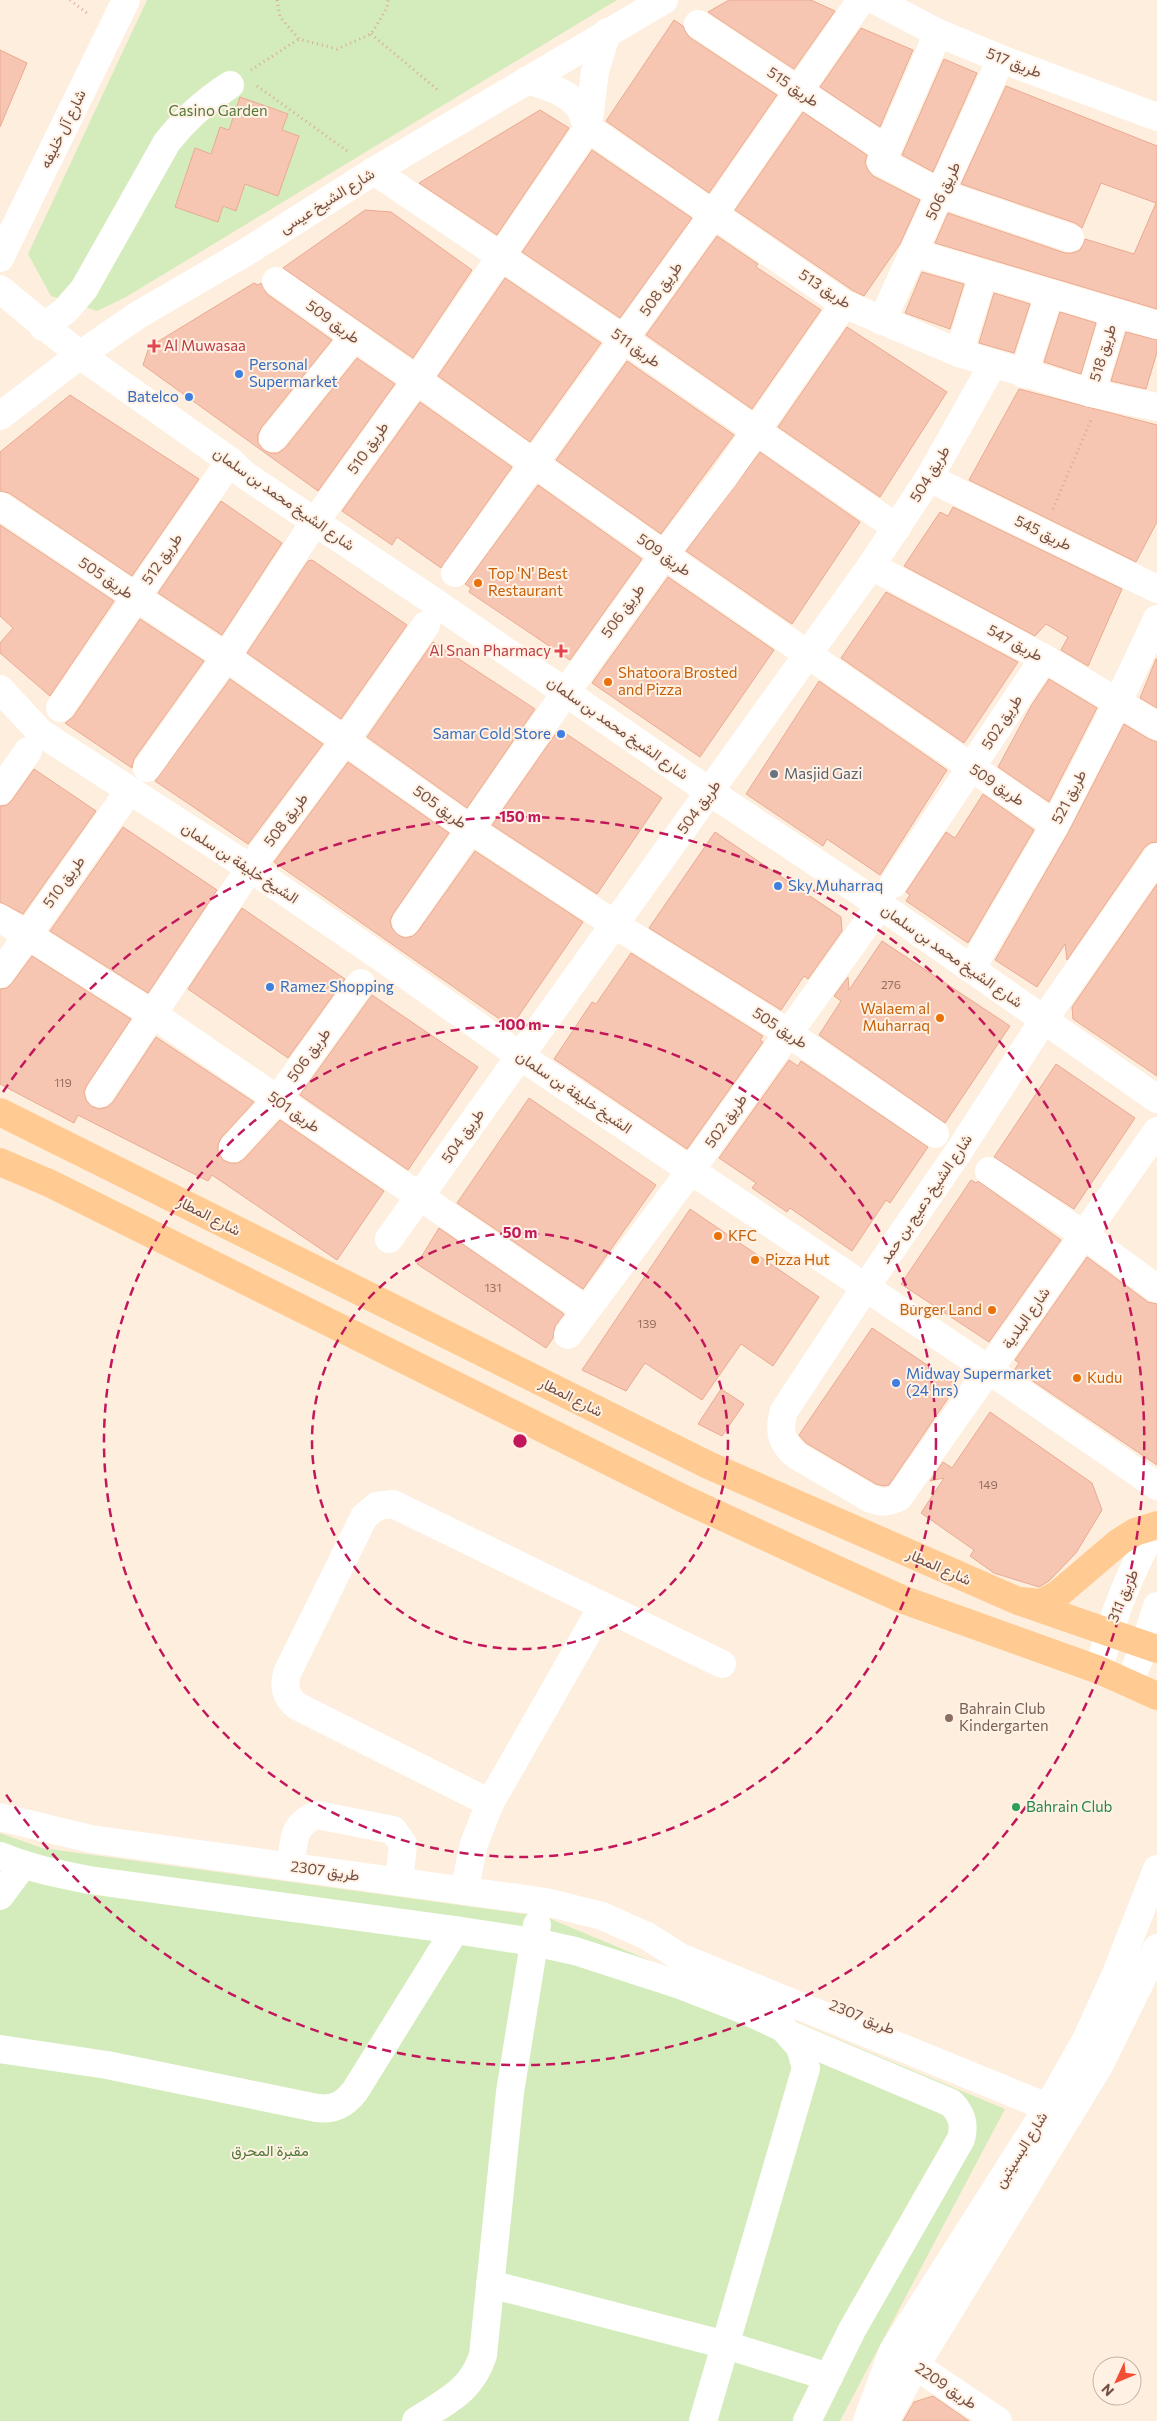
<svg xmlns="http://www.w3.org/2000/svg" width="1157" height="2421" font-family="Commissioner,Vazirmatn,sans-serif">
	<style>
		.green { fill: #d4ecbb }
		.building { fill: #f6c6b2; stroke: #eaaa91 }
		.lines { fill: none; stroke-linecap: round; stroke-linejoin: round }
		.path { stroke: #daa996; stroke-width: 3; stroke-dasharray: 1 4; stroke-linecap: butt }
		.minor { stroke: #fff; stroke-width: 28 }
		.major { stroke: #ffcb93; stroke-width: 28 }
		.ring { fill: none; stroke: #c2185b; stroke-width: 2.5; stroke-dasharray: 9 6 }
		.health-dot { fill: #e0444e; stroke: #fff2e5; stroke-width: 2 }
		.shop-dot { fill: #3f7fe0; stroke: #fff2e5; stroke-width: 2 }
		.food-dot { fill: #e8710a; stroke: #fff2e5; stroke-width: 2 }
		.worship-dot { fill: #6b7280; stroke: #fff2e5; stroke-width: 2 }
		.education-dot { fill: #8d6e63; stroke: #fff2e5; stroke-width: 2 }
		.leisure-dot { fill: #2e9e5b; stroke: #fff2e5; stroke-width: 2 }
		.labels { text-anchor: middle; stroke-width: 4; stroke-linejoin: round; paint-order: stroke }
		.number-label { font-size: 12px; fill: #966e60 }
		.street-label { font-size: 15px; fill: #765044; stroke: #fff2e5 }
		.park-label { font-size: 15px; fill: #527738; stroke: #fff2e5 }
		.health-label { font-size: 15px; fill: #be3a42; stroke: #fff2e5; text-anchor: start }
		.shop-label { font-size: 15px; fill: #366cbe; stroke: #fff2e5; text-anchor: start }
		.food-label { font-size: 15px; fill: #c56008; stroke: #fff2e5; text-anchor: start }
		.worship-label { font-size: 15px; fill: #5b616d; stroke: #fff2e5; text-anchor: start }
		.education-label { font-size: 15px; fill: #785e54; stroke: #fff2e5; text-anchor: start }
		.leisure-label { font-size: 15px; fill: #27864d; stroke: #fff2e5; text-anchor: start }
		.centre { fill: #c2185b; stroke: #fff2e5; stroke-width: 2.5 }
		.ring-label { font-size: 15px; text-anchor: middle; font-weight: bold; fill: #c2185b; stroke: #fff2e5; stroke-width: 4; stroke-linejoin: round; paint-order: stroke }
	</style>
	<rect width="100%" height="100%" fill="#feeedd"/>
	<!-- green -->
	<g class="green">
		<polygon points="147,0 617,0 126,297 97,311 51,296 28,254"/>
		<polygon points="0,1833 42,1848 546,1917 1005,2109 840,2421 0,2421"/>
	</g>
	<!-- building -->
	<g class="building">
		<polygon points="729,0 811,0 835,11 794,69 708,12"/>
		<polygon points="674,20 683,26 689,37 777,95 709,193 606,121"/>
		<polygon points="861,28 913,50 880,127 820,87"/>
		<polygon points="0,50 27,63 0,127"/>
		<polygon points="944,59 977,73 933,172 902,155"/>
		<polygon points="1006,86 1157,146 1157,309 935,243 948,213 1065,253 1072,253 1080,250 1085,239 1134,254 1156,203 1101,183 1082,228 1075,223 961,184"/>
		<polygon points="240,97 288,114 282,130 299,136 278,196 245,184 236,211 223,206 218,222 175,207 195,148 211,154 220,127 229,130"/>
		<polygon points="540,110 569,128 497,235 419,183"/>
		<polygon points="803,112 867,155 865,163 868,170 873,176 920,200 900,244 864,296 852,290 735,210"/>
		<polygon points="592,150 692,218 620,318 522,252"/>
		<polygon points="365,210 391,212 472,270 413,358 283,268"/>
		<polygon points="717,236 758,264 756,267 821,310 752,409 646,335"/>
		<polygon points="922,272 964,284 950,329 905,313"/>
		<polygon points="505,278 601,343 530,442 438,376"/>
		<polygon points="254,283 258,285 261,283 267,294 332,340 261,428 258,435 258,443 264,450 270,453 278,453 285,448 357,358 395,384 318,491 143,365 149,347"/>
		<polygon points="994,293 1030,304 1014,353 979,343"/>
		<polygon points="1060,312 1096,323 1081,374 1044,362"/>
		<polygon points="847,327 947,392 880,497 778,427"/>
		<polygon points="1126,332 1157,340 1157,352 1146,389 1111,381"/>
		<polygon points="627,361 734,435 661,534 556,460"/>
		<polygon points="1019,389 1157,425 1157,522 1136,562 969,480"/>
		<polygon points="70,395 199,479 132,576 9,493 0,491 0,452"/>
		<polygon points="420,402 512,467 441,568 397,537 392,545 342,511"/>
		<polygon points="760,452 860,522 792,624 686,551"/>
		<polygon points="538,485 642,559 570,660 469,592 471,588 465,584"/>
		<polygon points="221,501 282,543 222,635 158,593"/>
		<polygon points="953,507 1122,589 1088,666 1061,650 1068,637 1046,624 1035,636 904,566 940,512 948,516"/>
		<polygon points="0,525 114,601 50,696 0,653 0,643 13,628 0,616"/>
		<polygon points="312,560 407,625 341,719 247,653 308,561"/>
		<polygon points="668,577 774,650 700,757 592,683"/>
		<polygon points="886,592 1018,662 964,743 841,658"/>
		<polygon points="140,619 204,661 134,759 132,768 65,723 73,717"/>
		<polygon points="433,642 535,709 467,808 367,737"/>
		<polygon points="1156,659 1157,659 1157,708 1140,698"/>
		<polygon points="230,679 323,744 248,844 155,781"/>
		<polygon points="1049,679 1097,708 1049,802 998,767 1031,706"/>
		<polygon points="819,681 947,770 880,875 827,839 823,846 746,794"/>
		<polygon points="1124,724 1149,739 1157,742 1157,842 1150,843 1144,848 1067,960 1065,944 1037,987 995,960 1068,833"/>
		<polygon points="559,729 662,798 597,894 492,825"/>
		<polygon points="348,762 449,833 393,914 390,921 392,928 398,935 405,938 413,936 418,931 475,851 583,922 511,1027 274,862"/>
		<polygon points="34,769 96,811 23,914 0,902 0,806 7,805 12,800"/>
		<polygon points="983,794 1034,830 968,943 906,901 910,895 906,892 946,832 955,838"/>
		<polygon points="123,827 217,890 148,993 50,931"/>
		<polygon points="715,832 841,917 842,931 808,979 804,976 781,1010 649,928"/>
		<polygon points="1157,884 1157,1076 1073,1019 1072,1007"/>
		<polygon points="242,908 345,979 288,1058 188,989"/>
		<polygon points="882,941 1010,1026 945,1123 819,1035 841,1001 834,996 848,977 849,990"/>
		<polygon points="631,953 763,1036 760,1040 763,1042 687,1149 554,1059 592,1002 596,1004"/>
		<polygon points="32,956 131,1019 87,1085 84,1092 86,1100 91,1106 99,1109 107,1107 113,1102 156,1037 254,1102 221,1138 218,1145 218,1152 223,1160 230,1163 238,1163 244,1159 280,1120 384,1191 337,1260 212,1175 208,1181 78,1115 74,1123 0,1084 0,989 7,988 12,983"/>
		<polygon points="372,995 478,1067 408,1170 300,1095"/>
		<polygon points="789,1060 798,1066 801,1061 928,1147 890,1203 886,1200 852,1251 790,1208 787,1212 752,1188 756,1183 719,1158"/>
		<polygon points="1056,1064 1135,1118 1074,1209 994,1157"/>
		<polygon points="529,1098 656,1185 583,1289 457,1203"/>
		<polygon points="971,1180 976,1183 978,1181 1061,1240 989,1342 901,1284"/>
		<polygon points="690,1209 819,1297 773,1366 741,1344 702,1400 645,1363 626,1391 582,1370"/>
		<polygon points="439,1228 564,1314 555,1326 553,1338 546,1348 417,1264"/>
		<polygon points="1087,1257 1148,1302 1157,1304 1157,1465 1015,1369 1019,1363 1015,1360"/>
		<polygon points="872,1328 957,1385 889,1485 884,1486 876,1484 806,1443 799,1435"/>
		<polygon points="721,1389 744,1404 722,1436 698,1424"/>
		<polygon points="990,1412 1092,1483 1102,1510 1076,1553 1049,1581 1039,1587 994,1573 970,1556 974,1550 921,1513 944,1478 930,1481 943,1462 952,1468"/>
		<polygon points="933,2396 966,2419 969,2421 903,2421 914,2402"/>
	</g>
	<g class="lines">
		<!-- path -->
		<g class="path">
			<polyline points="70,0 88,14"/>
			<polyline points="277,0 280,17 299,39 337,49 371,34 387,8 388,0"/>
			<polyline points="371,34 439,91"/>
			<polyline points="251,70 299,39"/>
			<polyline points="257,86 350,153"/>
			<polyline points="1053,509 1091,420"/>
		</g>
		<!-- minor -->
		<g class="minor">
			<polyline points="875,0 938,33 1001,59 1157,117"/>
			<polyline points="698,24 887,150 881,162 942,194 1070,238"/>
			<path d="M527,80c17,5 38,11 51,25 4,6 7,16 10,23l256,176 115,49 132,40 66,14"/>
			<polyline points="887,150 938,33"/>
			<polyline points="374,171 625,340 897,528"/>
			<polyline points="914,253 1157,325"/>
			<polyline points="0,258 126,0"/>
			<polyline points="276,281 664,555 1055,825"/>
			<polyline points="0,289 80,355 230,461 245,475 433,601 710,792 880,905 1157,1099"/>
			<polyline points="882,321 1001,59"/>
			<path d="M43,327l22,-16 19,-22 83,-147c19,-24 38,-41 63,-57"/>
			<polyline points="959,353 983,275"/>
			<polyline points="1024,374 1049,294"/>
			<polyline points="1091,393 1115,313"/>
			<polyline points="0,416 80,355 138,315 243,254 374,171 664,0"/>
			<polyline points="273,438 354,337"/>
			<polyline points="929,478 1157,589"/>
			<polyline points="0,506 226,657 470,829 614,924 788,1033 935,1134"/>
			<polyline points="871,566 1044,658 1157,726"/>
			<polyline points="455,573 713,215 861,0"/>
			<polyline points="0,689 41,733 250,868 382,958 520,1056 989,1370 1157,1486"/>
			<polyline points="60,708 230,461"/>
			<polyline points="147,768 226,657 314,523 416,381 588,128 595,71 607,32"/>
			<polyline points="0,791 28,751"/>
			<path d="M1157,857l-114,164 -84,130 -94,137 -81,123c-6,20 -3,32 13,45l72,42c12,5 19,5 30,-1l258,-366"/>
			<polyline points="893,884 1044,658"/>
			<polyline points="0,918 154,1015 586,1310"/>
			<polyline points="406,922 566,692 664,555 724,477 844,304"/>
			<polyline points="971,969 1055,825 1118,702 1157,619"/>
			<polyline points="0,974 129,791"/>
			<polyline points="100,1093 250,868 346,739 426,625"/>
			<polyline points="233,1148 277,1100 361,983"/>
			<polyline points="989,1171 1084,1235 1157,1289"/>
			<polyline points="389,1239 871,566 929,478 993,364"/>
			<polyline points="568,1335 691,1170 880,905"/>
			<path d="M1099,1670c12,-50 31,-100 58,-145"/>
			<polyline points="1129,1684 1145,1644 1157,1606"/>
			<path d="M490,1803l-193,-97c-12,-10 -14,-21 -9,-35l76,-154 13,-11 16,-2 329,160"/>
			<polyline points="0,1817 91,1839 546,1902 602,1916 647,1936 680,1957 1069,2116"/>
			<path d="M0,1856c29,12 58,18 89,24l366,50 79,12 41,9 105,34 67,26 36,17 17,19 6,21 -103,353"/>
			<path d="M291,1867c2,-23 1,-44 26,-52l76,15 10,14 -4,38"/>
			<polyline points="464,1891 474,1844 490,1803 602,1607"/>
			<polyline points="0,1896 23,1865"/>
			<path d="M793,2036l158,67c11,11 14,22 10,36l-109,191 -45,91"/>
			<path d="M0,2049l107,16 210,43c17,2 27,-3 38,-17l100,-161"/>
			<polyline points="490,2284 726,2345 829,2377"/>
			<polyline points="901,2356 998,2421"/>
			<path d="M416,2421c29,-19 56,-30 67,-66l27,-263 27,-167"/>
			<polyline points="867,2421 893,2351 1048,2107 1087,2038 1115,1976 1157,1869"/>
			<polyline points="885,2421 916,2365 1099,2066 1157,1948"/>
		</g>
		<!-- major -->
		<g class="major">
			<polyline points="0,1112 708,1465 1018,1601 1157,1649"/>
			<polyline points="0,1162 49,1183 684,1499 831,1567 904,1600 1099,1670 1157,1696"/>
			<polyline points="1021,1601 1041,1603 1058,1594 1119,1542 1135,1532 1157,1525"/>
		</g>
	</g>
	<!-- distance rings -->
	<g class="ring">
		<circle cx="520" cy="1441" r="208"/>
		<circle cx="520" cy="1441" r="416"/>
		<path d="M3 1092A624 624 0 1 1 3 1790"/>
	</g>
	<!-- markers -->
	<g class="health-dot">
		<path d="M151.5 338.5h5v5h5v5h-5v5h-5v-5h-5v-5h5z"/>
		<path d="M558.5 643.5h5v5h5v5h-5v5h-5v-5h-5v-5h5z"/>
	</g>
	<g class="shop-dot">
		<circle cx="239" cy="374" r="5"/>
		<circle cx="189" cy="397" r="5"/>
		<circle cx="561" cy="734" r="5"/>
		<circle cx="778" cy="886" r="5"/>
		<circle cx="270" cy="987" r="5"/>
		<circle cx="896" cy="1383" r="5"/>
	</g>
	<g class="food-dot">
		<circle cx="478" cy="583" r="5"/>
		<circle cx="608" cy="682" r="5"/>
		<circle cx="940" cy="1018" r="5"/>
		<circle cx="718" cy="1236" r="5"/>
		<circle cx="755" cy="1260" r="5"/>
		<circle cx="992" cy="1310" r="5"/>
		<circle cx="1077" cy="1378" r="5"/>
	</g>
	<circle class="worship-dot" cx="774" cy="774" r="5"/>
	<circle class="education-dot" cx="949" cy="1718" r="5"/>
	<circle class="leisure-dot" cx="1016" cy="1807" r="5"/>
	<g class="labels">
		<!-- number labels -->
		<g class="number-label">
			<text x="891" y="989">276</text>
			<text x="63" y="1087">119</text>
			<text x="493" y="1292">131</text>
			<text x="647" y="1328">139</text>
			<text x="988" y="1489">149</text>
		</g>
		<!-- street labels -->
		<g class="street-label">
			<text transform="translate(1014 63) rotate(21)" y="5">طريق 517</text>
			<text transform="translate(793 87) rotate(34)" y="5">طريق 515</text>
			<text transform="translate(63 129) rotate(-64)" y="5">شارع آل خليفه</text>
			<text transform="translate(943 191) rotate(-65)" y="5">طريق 506</text>
			<text transform="translate(327 201) rotate(-32)" y="5">شارع الشيخ عيسى</text>
			<text transform="translate(661 289) rotate(-55)" y="5">طريق 508</text>
			<text transform="translate(825 289) rotate(33)" y="5">طريق 513</text>
			<text transform="translate(333 322) rotate(36)" y="5">طريق 509</text>
			<text transform="translate(636 348) rotate(35)" y="5">طريق 511</text>
			<text transform="translate(1103 353) rotate(-73)" y="5">طريق 518</text>
			<text transform="translate(368 448) rotate(-55)" y="5">طريق 510</text>
			<text transform="translate(930 474) rotate(-59)" y="5">طريق 504</text>
			<text transform="translate(284 499) rotate(35)" y="5">شارع الشيخ محمد بن سلمان</text>
			<text transform="translate(1043 533) rotate(26)" y="5">طريق 545</text>
			<text transform="translate(664 555) rotate(35)" y="5">طريق 509</text>
			<text transform="translate(162 559) rotate(-55)" y="5">طريق 512</text>
			<text transform="translate(106 578) rotate(34)" y="5">طريق 505</text>
			<text transform="translate(623 611) rotate(-54)" y="5">طريق 506</text>
			<text transform="translate(1015 643) rotate(28)" y="5">طريق 547</text>
			<text transform="translate(1002 722) rotate(-57)" y="5">طريق 502</text>
			<text transform="translate(618 728) rotate(35)" y="5">شارع الشيخ محمد بن سلمان</text>
			<text transform="translate(997 785) rotate(34)" y="5">طريق 509</text>
			<text transform="translate(1069 797) rotate(-63)" y="5">طريق 521</text>
			<text transform="translate(440 807) rotate(36)" y="5">طريق 505</text>
			<text transform="translate(699 807) rotate(-54)" y="5">طريق 504</text>
			<text transform="translate(286 820) rotate(-53)" y="5">طريق 508</text>
			<text transform="translate(240 863) rotate(33)" y="5">الشيخ خليفة بن سلمان</text>
			<text transform="translate(64 882) rotate(-54)" y="5">طريق 510</text>
			<text transform="translate(952 956) rotate(35)" y="5">شارع الشيخ محمد بن سلمان</text>
			<text transform="translate(780 1028) rotate(33)" y="5">طريق 505</text>
			<text transform="translate(309 1055) rotate(-54)" y="5">طريق 506</text>
			<text transform="translate(574 1092) rotate(34)" y="5">الشيخ خليفة بن سلمان</text>
			<text transform="translate(294 1112) rotate(35)" y="5">طريق 501</text>
			<text transform="translate(726 1121) rotate(-55)" y="5">طريق 502</text>
			<text transform="translate(463 1136) rotate(-55)" y="5">طريق 504</text>
			<text transform="translate(926 1199) rotate(-56)" y="5">شارع الشيخ دعيج بن حمد</text>
			<text transform="translate(209 1216) rotate(27)" y="5">شارع المطار</text>
			<text transform="translate(1026 1318) rotate(-55)" y="5">شارع البلدية</text>
			<text transform="translate(571 1397) rotate(27)" y="5">شارع المطار</text>
			<text transform="translate(939 1567) rotate(24)" y="5">شارع المطار</text>
			<text transform="translate(1123 1596) rotate(-67)" y="5">طريق 311</text>
			<text transform="translate(325 1871) rotate(8)" y="5">طريق 2307</text>
			<text transform="translate(862 2017) rotate(22)" y="5">طريق 2307</text>
			<text transform="translate(1021 2150) rotate(-58)" y="5">شارع البسيتين</text>
			<text transform="translate(946 2386) rotate(34)" y="5">طريق 2209</text>
		</g>
		<!-- park labels -->
		<g class="park-label">
			<text x="218" y="116">Casino Garden</text>
			<text x="270" y="2156">مقبرة المحرق</text>
		</g>
		<!-- health labels -->
		<g class="health-label">
			<text x="164" y="351">Al Muwasaa</text>
			<text x="551" y="656" text-anchor="end">Al Snan Pharmacy</text>
		</g>
		<!-- shop labels -->
		<g class="shop-label">
			<text x="249" y="370">Personal<tspan x="249" dy="17">Supermarket</tspan></text>
			<text x="179" y="402" text-anchor="end">Batelco</text>
			<text x="551" y="739" text-anchor="end">Samar Cold Store</text>
			<text x="788" y="891">Sky Muharraq</text>
			<text x="280" y="992">Ramez Shopping</text>
			<text x="906" y="1379">Midway Supermarket<tspan x="906" dy="17">(24 hrs)</tspan></text>
		</g>
		<!-- food labels -->
		<g class="food-label">
			<text x="488" y="579">Top 'N' Best<tspan x="488" dy="17">Restaurant</tspan></text>
			<text x="618" y="678">Shatoora Brosted<tspan x="618" dy="17">and Pizza</tspan></text>
			<text x="930" y="1014" text-anchor="end">Walaem al<tspan x="930" dy="17">Muharraq</tspan></text>
			<text x="728" y="1241">KFC</text>
			<text x="765" y="1265">Pizza Hut</text>
			<text x="982" y="1315" text-anchor="end">Burger Land</text>
			<text x="1087" y="1383">Kudu</text>
		</g>
		<!-- worship labels -->
		<g class="worship-label">
			<text x="784" y="779">Masjid Gazi</text>
		</g>
		<!-- education labels -->
		<g class="education-label">
			<text x="959" y="1714">Bahrain Club<tspan x="959" dy="17">Kindergarten</tspan></text>
		</g>
		<!-- leisure labels -->
		<g class="leisure-label">
			<text x="1026" y="1812">Bahrain Club</text>
		</g>
	</g>
	<circle cx="520" cy="1441" r="8" class="centre"/>
	<g class="ring-label">
		<text x="520" y="822">150 m</text>
		<text x="520" y="1030">100 m</text>
		<text x="520" y="1238">50 m</text>
	</g>
	<!-- north arrow -->
	<g transform="translate(1117 2381) rotate(226)"><circle r="24" fill="#fff2e5" stroke="#c8b1a5"/>
	<path d="M0-4L9 19L0 12L-9 19Z" fill="#f54c36"/>
	<text y="-8" font-size="14" font-weight="bold" text-anchor="middle" fill="#765044">N</text>
	</g>
</svg>
